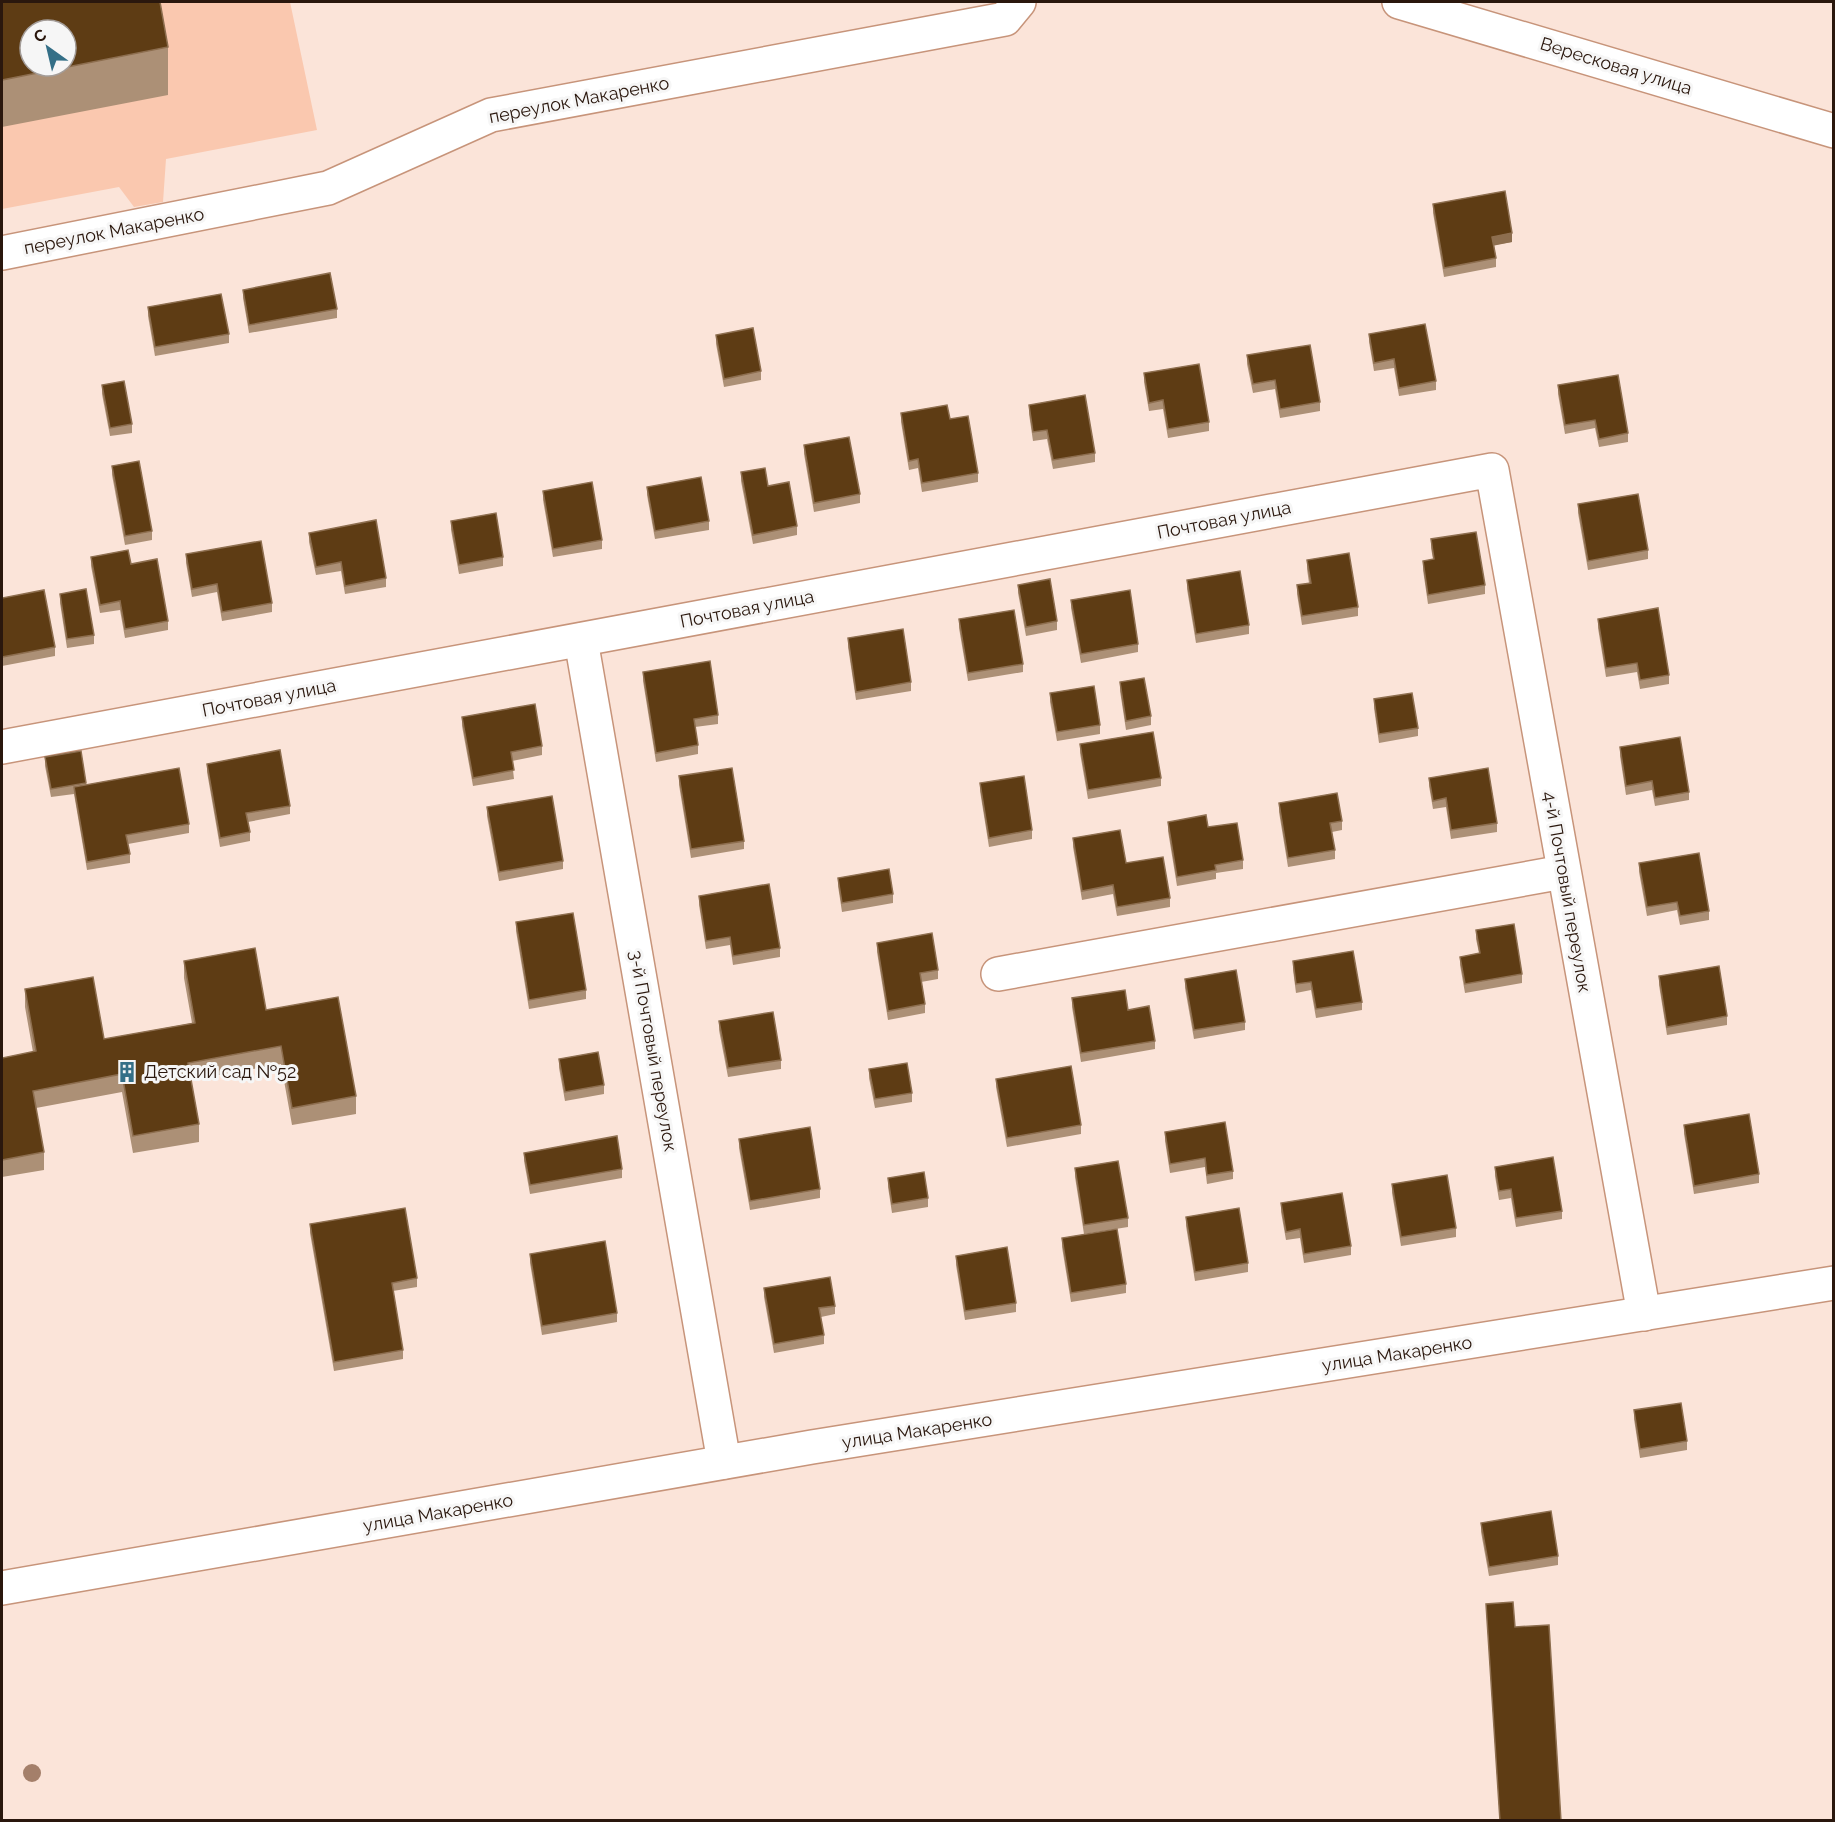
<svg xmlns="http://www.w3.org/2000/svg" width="1835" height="1822" font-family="Raleway,sans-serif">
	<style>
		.green { fill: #fac8af; fill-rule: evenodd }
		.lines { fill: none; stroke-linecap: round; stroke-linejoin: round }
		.minor-casing { stroke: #c7947a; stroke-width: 36 }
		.minor { stroke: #fff; stroke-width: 33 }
		.tree { fill: #a47f6a }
		.wall { fill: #ac9076 }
		.shaded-wall { fill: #8d6e4f }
		.building { fill: #5e3c14; stroke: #8d6e4f; stroke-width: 1.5; fill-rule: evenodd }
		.labels { text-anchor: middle; stroke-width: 6; stroke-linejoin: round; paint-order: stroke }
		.street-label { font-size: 18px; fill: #2a170d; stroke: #f6f6f6 }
		.poi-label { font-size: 18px; fill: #2a170d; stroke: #f6f6f6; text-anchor: start }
	</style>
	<rect width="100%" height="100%" fill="#fbe4d9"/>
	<!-- green -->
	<path class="green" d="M2,2h288l27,128 -151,29 -3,43 -29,5 -15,-20 -117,22zM30,30h36v36h-36z"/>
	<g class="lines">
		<defs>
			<g id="minor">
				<polyline points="1399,2 1834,131"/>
				<polyline points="2,253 328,188 491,115 1005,19 1019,2"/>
				<polyline points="581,640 724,1462"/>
				<polyline points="2,747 1492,470 1644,1314"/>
				<polyline points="998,974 1563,872"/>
				<polyline points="2,1588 812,1447 1834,1283"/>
			</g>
		</defs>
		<!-- minor casing -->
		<use href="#minor" class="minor-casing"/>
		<!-- minor -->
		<use href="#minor" class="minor"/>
	</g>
	<!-- trees -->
	<circle class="tree" cx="32" cy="1773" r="9"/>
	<!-- wall -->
	<g class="wall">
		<polygon points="2,2 168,47 168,95 2,127"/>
		<polygon points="1433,204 1512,242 1494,245 1496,258 1496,267 1444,277 1433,213"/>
		<polygon points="243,290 337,309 337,318 249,333 243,298"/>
		<polygon points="148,307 229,334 229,343 155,356 148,316"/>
		<polygon points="1369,334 1436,381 1436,390 1399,396 1394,368 1374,371 1369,342"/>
		<polygon points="716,335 761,371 761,380 724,387 716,344"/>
		<polygon points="1247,355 1320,402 1320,411 1280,418 1275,389 1253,393 1247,364"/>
		<polygon points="1144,373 1209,422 1209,431 1168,438 1163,409 1149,411 1144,382"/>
		<polygon points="102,385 132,424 132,433 110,436 102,394"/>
		<polygon points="1558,385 1628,433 1628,442 1599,447 1595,428 1565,434 1558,394"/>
		<polygon points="1029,405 1095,453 1095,462 1053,469 1047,439 1033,441 1029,414"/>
		<polygon points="901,413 950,419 978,473 978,482 922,492 918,468 909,470 901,422"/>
		<polygon points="804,445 860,494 860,503 814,512 804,454"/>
		<polygon points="112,466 152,531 152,540 125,545 112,475"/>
		<polygon points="741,472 768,486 797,526 797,535 753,544 741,481"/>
		<polygon points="647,487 709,521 709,530 655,539 647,495"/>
		<polygon points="543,491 602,540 602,549 553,557 543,500"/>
		<polygon points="1578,504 1648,550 1648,559 1588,570 1578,513"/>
		<polygon points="451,521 503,557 503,566 459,574 451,530"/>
		<polygon points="309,533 386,578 386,587 345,594 341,571 316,575 309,542"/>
		<polygon points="1431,539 1485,585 1485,594 1428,604 1423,570 1423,561 1433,559 1431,548"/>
		<polygon points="186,554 272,603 272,612 222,621 217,592 192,597 186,563"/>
		<polygon points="91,557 131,564 168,621 168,630 125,638 120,610 100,613 91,566"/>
		<polygon points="1307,560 1358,607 1358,616 1302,625 1297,594 1297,585 1309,583 1307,569"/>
		<polygon points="1187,580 1249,625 1249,634 1196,643 1187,589"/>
		<polygon points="1018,585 1057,621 1057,630 1026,636 1018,593"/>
		<polygon points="60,594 94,635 94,644 67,648 60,603"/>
		<polygon points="2,598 55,647 55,656 2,666"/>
		<polygon points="1071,600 1138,644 1138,652 1081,663 1071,608"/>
		<polygon points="959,619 1023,664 1023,672 968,681 959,628"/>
		<polygon points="1598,619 1669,675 1669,684 1640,689 1637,672 1606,677 1598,628"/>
		<polygon points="848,638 911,682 911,691 856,700 848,647"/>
		<polygon points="643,672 718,715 718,724 695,727 698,745 698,754 656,762 643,681"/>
		<polygon points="1120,682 1151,716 1151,725 1126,730 1120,691"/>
		<polygon points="1050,693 1100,725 1100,734 1057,741 1050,702"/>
		<polygon points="1374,699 1418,728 1418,736 1379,743 1374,708"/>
		<polygon points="462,717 542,746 542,755 512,761 514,779 473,786 462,726"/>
		<polygon points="1080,744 1161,778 1161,786 1088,799 1080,753"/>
		<polygon points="1620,747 1689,792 1689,800 1655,806 1652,790 1626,795 1620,756"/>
		<polygon points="45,757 86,783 86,785 189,824 189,833 128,844 130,854 130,863 87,870 74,794 51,797 45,766"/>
		<polygon points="207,764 290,806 290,814 248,822 250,832 250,841 220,847 207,772"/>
		<polygon points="679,776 744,841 744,849 691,858 679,785"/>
		<polygon points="1429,778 1497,823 1497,832 1451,839 1446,807 1433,809 1429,786"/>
		<polygon points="980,783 1032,830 1032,839 989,847 980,791"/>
		<polygon points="1279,803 1342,821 1342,830 1332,832 1335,850 1335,859 1288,867 1279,812"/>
		<polygon points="487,807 563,861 563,869 499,881 487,816"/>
		<polygon points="1168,822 1208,827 1243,860 1243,869 1216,873 1216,879 1177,886 1168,831"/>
		<polygon points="1073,838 1126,863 1170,898 1170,907 1117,916 1113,894 1082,900 1073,847"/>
		<polygon points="1639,863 1709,911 1709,920 1680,925 1677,910 1647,916 1639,872"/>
		<polygon points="838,878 893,894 893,903 842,912 838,886"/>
		<polygon points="699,896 780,948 780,957 733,965 730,945 706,949 699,905"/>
		<polygon points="516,922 586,990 586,999 529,1009 516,931"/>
		<polygon points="1476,930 1522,974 1522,983 1465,993 1460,965 1460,957 1479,953 1476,939"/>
		<polygon points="877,943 938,970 938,979 921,982 925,1004 925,1013 888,1020 877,952"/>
		<polygon points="184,961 266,1010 356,1096 356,1114 292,1125 281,1064 191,1080 199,1124 199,1142 133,1153 122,1092 36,1108 44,1152 44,1170 2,1177 2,1058 33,1052 25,1007 25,989 104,1039 192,1023 184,978"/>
		<polygon points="1293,961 1362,1002 1362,1010 1316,1018 1311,990 1296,993 1293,970"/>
		<polygon points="1659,976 1727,1016 1727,1025 1667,1035 1659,985"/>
		<polygon points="1185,979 1245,1022 1245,1030 1194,1039 1185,988"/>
		<polygon points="1072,998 1128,1010 1155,1041 1155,1049 1081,1062 1072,1007"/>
		<polygon points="719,1021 781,1060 781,1069 728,1077 719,1030"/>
		<polygon points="559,1059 604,1085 604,1094 565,1101 559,1068"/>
		<polygon points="869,1069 912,1093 912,1102 875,1108 869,1078"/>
		<polygon points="996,1079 1081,1125 1081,1134 1007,1147 996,1087"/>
		<polygon points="1684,1125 1759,1174 1759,1183 1694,1194 1684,1134"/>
		<polygon points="1165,1132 1233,1171 1233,1179 1207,1184 1205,1167 1170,1173 1165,1141"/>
		<polygon points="739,1139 820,1189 820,1198 750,1210 739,1148"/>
		<polygon points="524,1153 622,1169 622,1178 530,1194 524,1161"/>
		<polygon points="1495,1167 1562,1211 1562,1219 1516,1227 1511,1198 1499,1200 1495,1176"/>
		<polygon points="1075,1168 1128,1218 1128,1227 1084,1234 1075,1177"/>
		<polygon points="888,1178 928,1198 928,1207 892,1213 888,1187"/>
		<polygon points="1392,1184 1456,1228 1456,1237 1401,1246 1392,1193"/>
		<polygon points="1281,1203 1351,1246 1351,1255 1304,1263 1300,1238 1286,1240 1281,1212"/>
		<polygon points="1186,1217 1248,1263 1248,1272 1195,1281 1186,1226"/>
		<polygon points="310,1224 417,1278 417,1287 393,1291 403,1350 403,1359 334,1371 310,1233"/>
		<polygon points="1062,1238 1126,1284 1126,1293 1071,1302 1062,1247"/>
		<polygon points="530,1254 617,1313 617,1322 542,1335 530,1263"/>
		<polygon points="956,1256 1016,1303 1016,1312 965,1320 956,1265"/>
		<polygon points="764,1288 835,1306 835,1314 821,1317 824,1335 824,1344 774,1353 764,1297"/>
		<polygon points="1634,1410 1687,1441 1687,1450 1640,1458 1634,1419"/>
		<polygon points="1481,1523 1558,1556 1558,1565 1489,1576 1481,1532"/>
		<polygon points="1486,1604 1515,1627 1561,1821 1500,1821"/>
	</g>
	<!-- shaded-wall -->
	<polygon class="shaded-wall" points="1512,233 1512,242 1492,246 1492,237"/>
	<!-- building -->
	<g class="building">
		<path d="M2,2h158l8,45 -166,33zM30,30h36v36h-36z"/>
		<polygon points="1505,191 1512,233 1492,237 1496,258 1444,268 1433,204"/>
		<polygon points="330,273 337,309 249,325 243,290"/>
		<polygon points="221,294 229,334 155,347 148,307"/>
		<polygon points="1425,324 1436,381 1399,388 1394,359 1374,363 1369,334"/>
		<polygon points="753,328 761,371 724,379 716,335"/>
		<polygon points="1310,345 1320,402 1280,409 1275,380 1253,384 1247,355"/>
		<polygon points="1199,364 1209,422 1168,429 1163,400 1149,403 1144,373"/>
		<polygon points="1618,375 1628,433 1599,439 1595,420 1565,425 1558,385"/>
		<polygon points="124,381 132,424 110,428 102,385"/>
		<polygon points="1085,395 1095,453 1053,460 1047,430 1033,432 1029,405"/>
		<polygon points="947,405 950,419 968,416 978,473 922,483 918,459 909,461 901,413"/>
		<polygon points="849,437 860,494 814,503 804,445"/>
		<polygon points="139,461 152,531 125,536 112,466"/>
		<polygon points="765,468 768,486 789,482 797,526 753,535 741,472"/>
		<polygon points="701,477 709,521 655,531 647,487"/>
		<polygon points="592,482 602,540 553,549 543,491"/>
		<polygon points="1638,494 1648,550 1588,561 1578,504"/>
		<polygon points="496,513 503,557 459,565 451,521"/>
		<polygon points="376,520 386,578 345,586 341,562 316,567 309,533"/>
		<polygon points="1476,532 1485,585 1428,595 1423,561 1434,559 1431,539"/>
		<polygon points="261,541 272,603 222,612 217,584 192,589 186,554"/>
		<polygon points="128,550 131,564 157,559 168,621 125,629 120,601 100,605 91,557"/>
		<polygon points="1349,553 1358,607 1302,616 1297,585 1311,583 1307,560"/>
		<polygon points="1240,571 1249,625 1196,634 1187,580"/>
		<polygon points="1050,579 1057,621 1026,627 1018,585"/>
		<polygon points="86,589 94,635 67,639 60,594"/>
		<polygon points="44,590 55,647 2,657 2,598"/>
		<polygon points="1130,590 1138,644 1081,654 1071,600"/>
		<polygon points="1658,608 1669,675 1640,680 1637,663 1606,668 1598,619"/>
		<polygon points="1014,610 1023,664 968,673 959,619"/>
		<polygon points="903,629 911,682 856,692 848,638"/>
		<polygon points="710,661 718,715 694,719 698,745 656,753 643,672"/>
		<polygon points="1144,678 1151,716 1126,721 1120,682"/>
		<polygon points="1094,686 1100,725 1057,732 1050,693"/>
		<polygon points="1412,693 1418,728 1379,734 1374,699"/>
		<polygon points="535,704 542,746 511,752 514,770 473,778 462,717"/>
		<polygon points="1153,732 1161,778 1088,790 1080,744"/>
		<polygon points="1680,737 1689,792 1655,798 1652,781 1626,786 1620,747"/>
		<polygon points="280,750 290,806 246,813 250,832 220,838 207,764"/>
		<polygon points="81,751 86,783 51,789 45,757"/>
		<polygon points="179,768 189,824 126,835 130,854 87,862 74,787"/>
		<polygon points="732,768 744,841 691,849 679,776"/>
		<polygon points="1488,768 1497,823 1451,830 1446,798 1433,801 1429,778"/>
		<polygon points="1024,776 1032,830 989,838 980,783"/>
		<polygon points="1337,793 1342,821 1330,823 1335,850 1288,858 1279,803"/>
		<polygon points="552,796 563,861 499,872 487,807"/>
		<polygon points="1206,815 1208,827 1237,823 1243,860 1215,865 1216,870 1177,877 1168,822"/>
		<polygon points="1120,830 1126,863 1163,857 1170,898 1117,907 1113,885 1082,891 1073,838"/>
		<polygon points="1699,853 1709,911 1680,916 1677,902 1647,907 1639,863"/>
		<polygon points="889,869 893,894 842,903 838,878"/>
		<polygon points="769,884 780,948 733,956 730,937 706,941 699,896"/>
		<polygon points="573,913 586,990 529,1000 516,922"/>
		<polygon points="1514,924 1522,974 1465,984 1460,957 1480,953 1476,930"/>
		<polygon points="932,933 938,970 920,973 925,1004 888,1011 877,943"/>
		<polygon points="255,948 266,1010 338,997 356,1096 292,1108 281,1046 188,1063 199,1124 133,1136 122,1074 33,1091 44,1152 2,1160 2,1058 36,1051 25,989 93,977 104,1039 195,1023 184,961"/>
		<polygon points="1353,951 1362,1002 1316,1009 1311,982 1296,984 1293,961"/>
		<polygon points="1719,966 1727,1016 1667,1027 1659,976"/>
		<polygon points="1236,970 1245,1022 1194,1030 1185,979"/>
		<polygon points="1125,990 1128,1010 1149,1006 1155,1041 1081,1053 1072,998"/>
		<polygon points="773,1012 781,1060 728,1068 719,1021"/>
		<polygon points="598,1052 604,1085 565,1092 559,1059"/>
		<polygon points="907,1063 912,1093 875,1099 869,1069"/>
		<polygon points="1071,1066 1081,1125 1007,1138 996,1079"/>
		<polygon points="1749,1114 1759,1174 1694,1186 1684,1125"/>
		<polygon points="1225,1122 1233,1171 1207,1175 1205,1158 1170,1164 1165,1132"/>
		<polygon points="810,1127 820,1189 750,1201 739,1139"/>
		<polygon points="617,1136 622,1169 530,1185 524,1153"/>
		<polygon points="1553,1157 1562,1211 1516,1218 1511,1189 1499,1191 1495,1167"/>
		<polygon points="1118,1161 1128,1218 1084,1225 1075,1168"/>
		<polygon points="924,1172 928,1198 892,1204 888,1178"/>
		<polygon points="1447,1175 1456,1228 1401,1237 1392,1184"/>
		<polygon points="1342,1193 1351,1246 1304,1254 1300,1229 1286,1232 1281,1203"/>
		<polygon points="405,1208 417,1278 392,1283 403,1350 334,1362 310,1224"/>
		<polygon points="1239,1208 1248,1263 1195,1272 1186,1217"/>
		<polygon points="1117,1229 1126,1284 1071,1293 1062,1238"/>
		<polygon points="605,1241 617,1313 542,1326 530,1254"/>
		<polygon points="1007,1247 1016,1303 965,1311 956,1256"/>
		<polygon points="830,1277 835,1306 819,1308 824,1335 774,1344 764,1288"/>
		<polygon points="1681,1403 1687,1441 1640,1449 1634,1410"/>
		<polygon points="1551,1511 1558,1556 1489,1567 1481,1523"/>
		<polygon points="1513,1602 1515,1627 1549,1625 1561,1821 1500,1821 1486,1604"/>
	</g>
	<!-- icons -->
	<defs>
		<symbol id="building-bare" viewBox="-9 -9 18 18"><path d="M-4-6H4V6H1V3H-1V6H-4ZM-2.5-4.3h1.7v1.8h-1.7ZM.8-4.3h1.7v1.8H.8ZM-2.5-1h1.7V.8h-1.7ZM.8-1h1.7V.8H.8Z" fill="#346f87" stroke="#f6f6f6" stroke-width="2.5" paint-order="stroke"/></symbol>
	</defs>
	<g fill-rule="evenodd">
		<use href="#building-bare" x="112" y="1057" width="30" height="30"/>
	</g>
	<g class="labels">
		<!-- street labels -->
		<g class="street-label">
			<text transform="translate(1616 66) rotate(17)" y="6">Вересковая улица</text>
			<text transform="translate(579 100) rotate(-11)" y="6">переулок Макаренко</text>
			<text transform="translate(114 231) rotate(-11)" y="6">переулок Макаренко</text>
			<text transform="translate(1224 520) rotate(-11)" y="6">Почтовая улица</text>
			<text transform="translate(747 609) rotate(-11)" y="6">Почтовая улица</text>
			<text transform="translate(269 698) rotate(-11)" y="6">Почтовая улица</text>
			<text transform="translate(1567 892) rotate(80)" y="6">4-й Почтовый переулок</text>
			<text transform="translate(653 1051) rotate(80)" y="6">3-й Почтовый переулок</text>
			<text transform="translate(1397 1354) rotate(-9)" y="6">улица Макаренко</text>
			<text transform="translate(917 1431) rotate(-9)" y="6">улица Макаренко</text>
			<text transform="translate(438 1513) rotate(-10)" y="6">улица Макаренко</text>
		</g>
		<!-- poi labels -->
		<g class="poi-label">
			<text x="144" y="1078">Детский сад №52</text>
		</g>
	</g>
	<!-- border -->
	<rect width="1835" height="1822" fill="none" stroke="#2a170d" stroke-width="6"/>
	<!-- north arrow -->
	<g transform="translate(48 48) rotate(326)"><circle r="28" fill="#f6f6f6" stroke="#a49d99" stroke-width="1.5"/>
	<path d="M0-4.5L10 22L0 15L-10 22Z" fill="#346f87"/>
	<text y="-9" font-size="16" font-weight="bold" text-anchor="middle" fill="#2a170d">С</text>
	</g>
</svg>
